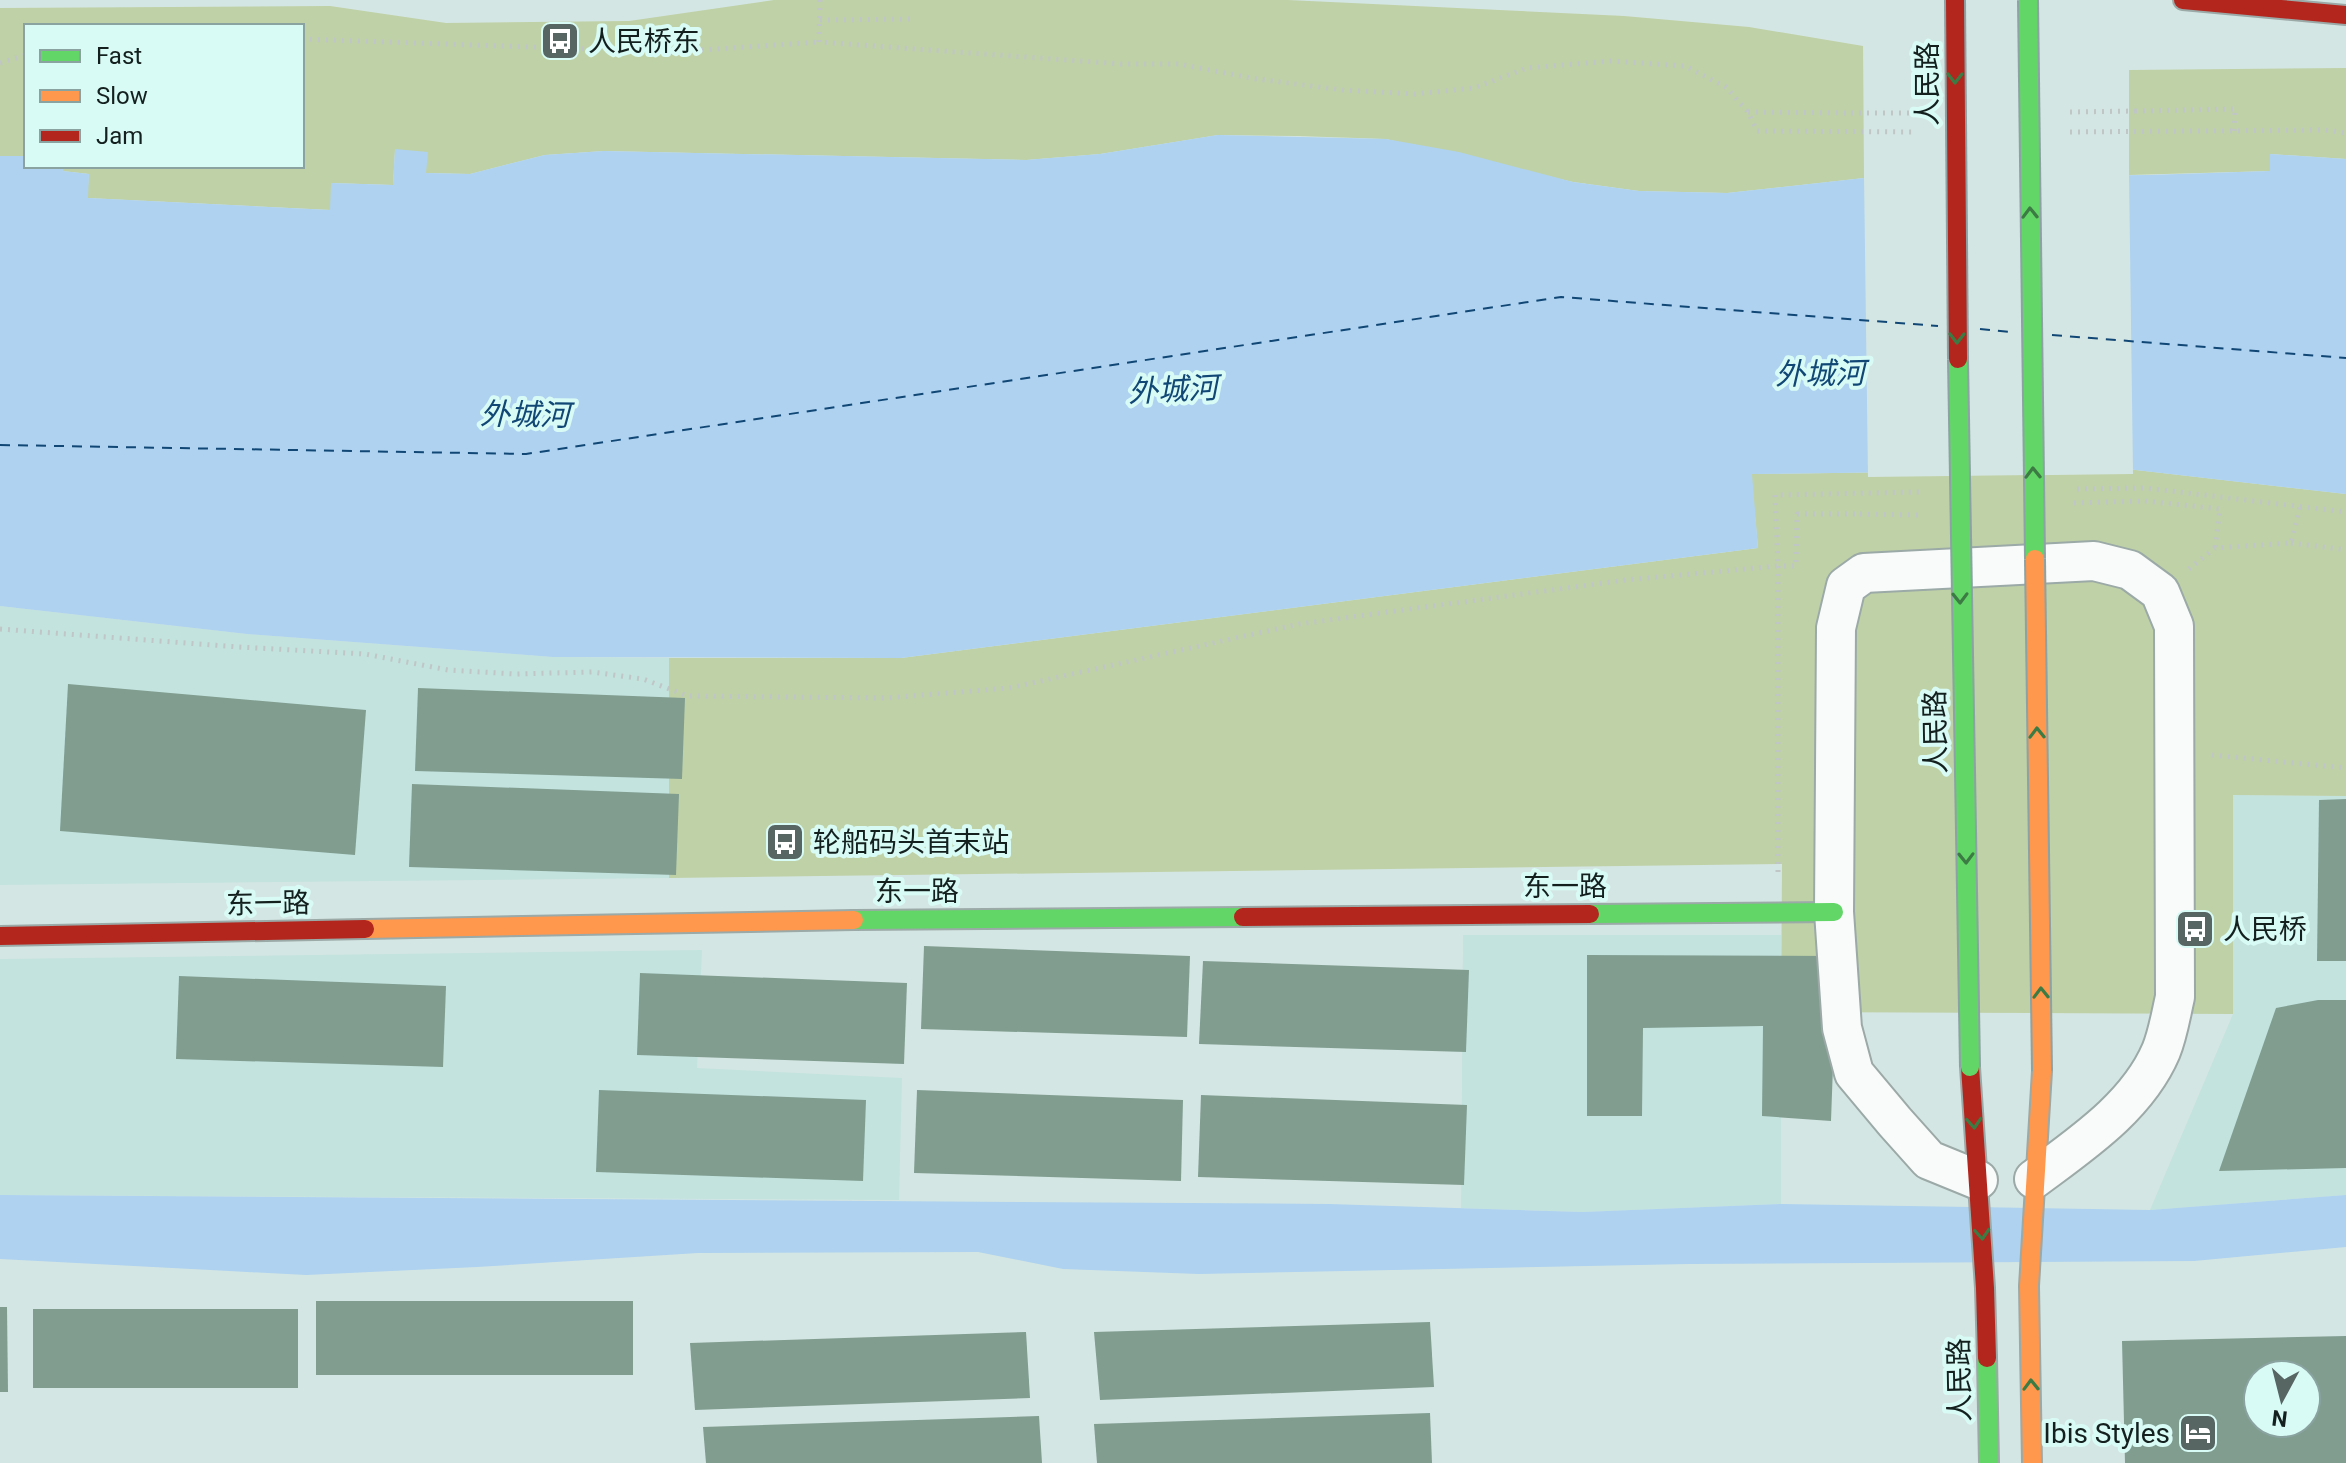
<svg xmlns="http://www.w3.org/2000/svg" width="2346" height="1463" font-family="Roboto,'Noto Sans SC',sans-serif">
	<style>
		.built { fill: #c3e3de }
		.green { fill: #bfd1a6 }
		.water { fill: #aed2f0 }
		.pier { fill: #d4e6e3 }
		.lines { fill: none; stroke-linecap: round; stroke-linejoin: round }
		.ferry { stroke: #114775; stroke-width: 2; stroke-dasharray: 10 8; stroke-linecap: butt }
		.building { fill: #809d90; fill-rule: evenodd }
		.street-casing { stroke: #9ba9a7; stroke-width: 42 }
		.fast-casing { stroke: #9ba9a7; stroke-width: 22 }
		.slow-casing { stroke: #9ba9a7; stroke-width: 22 }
		.jam-casing { stroke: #9ba9a7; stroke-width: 22 }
		.path { stroke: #c0c6c5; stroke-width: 5; stroke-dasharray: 2 6; stroke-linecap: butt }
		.street { stroke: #f9fbfb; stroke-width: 38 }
		.fast { stroke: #63d668; stroke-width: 18 }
		.slow { stroke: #ff974d; stroke-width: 18 }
		.jam { stroke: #b3261e; stroke-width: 18 }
		.fast-bridge-casing { stroke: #8ca2a4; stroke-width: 22; stroke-linecap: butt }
		.slow-bridge-casing { stroke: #8ca2a4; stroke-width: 22; stroke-linecap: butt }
		.jam-bridge-casing { stroke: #8ca2a4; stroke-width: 22; stroke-linecap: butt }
		.path-bridge { stroke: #c0c6c5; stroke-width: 5; stroke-dasharray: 2 6; stroke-linecap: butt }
		.fast-bridge { stroke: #63d668; stroke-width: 18 }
		.slow-bridge { stroke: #ff974d; stroke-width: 18 }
		.jam-bridge { stroke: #b3261e; stroke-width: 18 }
		.oneway { stroke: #3c7b43 }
		.labels { text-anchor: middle; stroke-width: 8; stroke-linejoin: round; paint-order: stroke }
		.poi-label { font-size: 28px; fill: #14201e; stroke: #d9fbf6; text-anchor: start }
		.street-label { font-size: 28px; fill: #14201e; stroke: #d9fbf6 }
		.water-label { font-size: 30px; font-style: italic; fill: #114775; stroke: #d9fbf6 }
	</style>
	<rect width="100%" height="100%" fill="#d4e6e3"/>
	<!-- built -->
	<g class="built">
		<polygon points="0,606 247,634 553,657 669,658 669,878 0,885"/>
		<polygon points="2232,795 2346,796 2346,1195 2150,1210 2233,1014"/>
		<polygon points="1463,935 1781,935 1781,1204 1583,1212 1461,1208"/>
		<polygon points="702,950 697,1068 902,1078 899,1200 0,1195 0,959"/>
	</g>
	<!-- green -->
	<g class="green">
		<polygon points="774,0 1288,0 1624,16 1749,27 1863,46 1864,178 1727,193 1639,191 1573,182 1386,139 1297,136 1218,135 1100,154 1026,160 604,151 545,155 470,174 425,173 395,150 393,185 331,183 331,210 87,198 89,174 62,171 63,166 302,166 302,26 26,26 26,156 0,156 0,8 330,6 446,23 629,21"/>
		<polygon points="2346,68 2346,159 2270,154 2271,171 2129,175 2129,70"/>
		<polygon points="2127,469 2346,494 2346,796 2233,795 2233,1014 1781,1012 1782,864 669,878 669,658 901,658 1758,548 1751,474"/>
	</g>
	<!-- water -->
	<g class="water">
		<polygon points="1218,135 1386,139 1459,152 1573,182 1639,191 1727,193 1864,178 2150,175 2270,171 2270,154 2346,159 2346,494 2127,469 1752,474 1758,548 901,658 553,657 247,634 0,606 0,156 26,156 26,166 63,166 63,171 89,174 88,198 330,210 331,183 393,185 395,149 428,152 426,173 470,174 545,155 604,151 1026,160 1100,154"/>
		<polygon points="0,1195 1329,1204 1583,1212 1781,1204 2150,1210 2346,1195 2346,1247 2194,1261 1689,1264 1199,1274 1063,1269 978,1252 698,1253 477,1267 306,1275 0,1259"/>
	</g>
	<!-- pier -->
	<polygon class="pier" points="2129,171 2133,474 1868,477 1864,174"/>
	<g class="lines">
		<!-- ferry -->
		<g class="ferry">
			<polyline points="1980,329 2010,332"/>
			<polyline points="2052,335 2346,358"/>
			<polyline points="0,445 526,454 1561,297 1938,326"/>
		</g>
	</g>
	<!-- building -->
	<g class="building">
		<polygon points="68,684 366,710 355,855 60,831"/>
		<polygon points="418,688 685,698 682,779 415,771"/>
		<polygon points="412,784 679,794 676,875 409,867"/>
		<polygon points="2346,799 2346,961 2317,961 2319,800"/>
		<polygon points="924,946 1190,956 1187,1037 921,1029"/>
		<polygon points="1587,955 1837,956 1831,1121 1762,1116 1763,1026 1643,1028 1642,1116 1587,1116"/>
		<polygon points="1203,961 1469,970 1466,1052 1199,1044"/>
		<polygon points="640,973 907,983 904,1064 637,1055"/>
		<polygon points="179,976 446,986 443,1067 176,1059"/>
		<polygon points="2318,1000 2346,1000 2346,1168 2219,1171 2276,1008"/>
		<polygon points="599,1090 866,1100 863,1181 596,1172"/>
		<polygon points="917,1090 1183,1100 1181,1181 914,1173"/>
		<polygon points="1201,1095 1467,1105 1464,1185 1198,1177"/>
		<rect x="316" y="1301" width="317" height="74"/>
		<polygon points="0,1307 7,1307 8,1392 0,1392"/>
		<rect x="33" y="1309" width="265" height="79"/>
		<polygon points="1430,1322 1434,1387 1100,1400 1094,1332"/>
		<polygon points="1026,1332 1030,1398 695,1410 690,1343"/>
		<path d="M2346,1336v127h-221l-3,-122zM2258,1375h48v48h-48z"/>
		<polygon points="1430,1413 1432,1463 1097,1463 1094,1424"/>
		<polygon points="1039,1416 1042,1463 706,1463 703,1427"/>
	</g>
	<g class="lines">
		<defs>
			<path id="street" d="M1978,1180l-49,-20 -34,-38 -41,-49 -12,-45 -8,-116 2,-284 10,-42 18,-13 230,-12 36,9 30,22 14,34 1,371c-4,17 -7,37 -14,54 -24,56 -80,93 -127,128"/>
			<g id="fast">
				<polyline points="1590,914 1834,912"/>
				<polyline points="854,920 1243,917"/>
				<polyline points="1987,1358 1989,1463"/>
			</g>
			<g id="slow">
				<polyline points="365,929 854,920"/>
				<polyline points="2032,1463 2029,1286 2042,1071"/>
			</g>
			<g id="jam">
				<polyline points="2183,0 2346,15"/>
				<polyline points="1243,917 1590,914"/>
				<polyline points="0,936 365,929"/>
				<polyline points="1970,1067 1985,1288 1987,1358"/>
			</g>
		</defs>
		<!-- street casing -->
		<use href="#street" class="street-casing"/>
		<!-- fast casing -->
		<use href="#fast" class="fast-casing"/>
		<!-- slow casing -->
		<use href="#slow" class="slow-casing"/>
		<!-- jam casing -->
		<use href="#jam" class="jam-casing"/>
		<!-- path -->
		<g class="path">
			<polyline points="820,0 819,42 1121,64 1179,64 1256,79 1343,90 1415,94 1474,88 1527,68 1611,61 1685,66 1726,87 1748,112 1757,131 1916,132"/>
			<polyline points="820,20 915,19"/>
			<polyline points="302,39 673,52 819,42"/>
			<polyline points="0,63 26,55"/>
			<polyline points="2135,111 2235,109 2234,131"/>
			<polyline points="1748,112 1851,113"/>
			<polyline points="2070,132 2325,130 2346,133"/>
			<polyline points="2077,489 2145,488 2346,512"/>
			<polyline points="2145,501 2220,509 2215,548"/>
			<polyline points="2291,543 2346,550"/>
			<polyline points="2189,569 2215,548 2291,543 2300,507"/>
			<polyline points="0,629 239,647 365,654 448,670 515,674 592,672 643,679 688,696 886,698 1009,688 1299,624 1626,580 1778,566 1775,495 1919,492"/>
			<polyline points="2212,755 2346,768"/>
			<polyline points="1778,872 1778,566 1796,566 1797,514 1860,514"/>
		</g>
		<!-- street -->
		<use href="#street" class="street"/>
		<!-- fast -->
		<use href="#fast" class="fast"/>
		<!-- slow -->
		<use href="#slow" class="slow"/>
		<!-- jam -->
		<use href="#jam" class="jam"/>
		<defs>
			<g id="fast-bridge">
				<polyline points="2028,0 2035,559"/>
				<polyline points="1958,359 1970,1067"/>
			</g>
			<polyline id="slow-bridge" points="2035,559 2042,1071"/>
			<polyline id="jam-bridge" points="1955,0 1958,359"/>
		</defs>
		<!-- fast-bridge casing -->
		<use href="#fast-bridge" class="fast-bridge-casing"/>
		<!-- slow-bridge casing -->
		<use href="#slow-bridge" class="slow-bridge-casing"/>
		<!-- jam-bridge casing -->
		<use href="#jam-bridge" class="jam-bridge-casing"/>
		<!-- path-bridge -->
		<g class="path-bridge">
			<polyline points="2070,112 2135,111"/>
			<polyline points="1851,113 1915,113"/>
			<polyline points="2074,503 2145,501"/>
			<polyline points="1860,514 1919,515"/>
		</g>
		<!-- fast-bridge -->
		<use href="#fast-bridge" class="fast-bridge"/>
		<!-- slow-bridge -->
		<use href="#slow-bridge" class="slow-bridge"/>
		<!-- jam-bridge -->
		<use href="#jam-bridge" class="jam-bridge"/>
	</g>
	<!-- one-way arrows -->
	<defs><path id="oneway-chevron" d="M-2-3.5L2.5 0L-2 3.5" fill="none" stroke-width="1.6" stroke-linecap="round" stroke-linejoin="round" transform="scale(2)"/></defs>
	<g class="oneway">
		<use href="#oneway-chevron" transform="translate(1955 78) rotate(90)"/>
		<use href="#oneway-chevron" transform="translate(2030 213) rotate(-91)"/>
		<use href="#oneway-chevron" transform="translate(1957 338) rotate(90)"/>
		<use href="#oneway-chevron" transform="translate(2033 473) rotate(-91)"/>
		<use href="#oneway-chevron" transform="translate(1960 598) rotate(89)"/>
		<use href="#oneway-chevron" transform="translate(2037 733) rotate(-91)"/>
		<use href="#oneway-chevron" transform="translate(1966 858) rotate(89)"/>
		<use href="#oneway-chevron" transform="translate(2041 993) rotate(-91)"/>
		<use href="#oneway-chevron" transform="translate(1974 1123) rotate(86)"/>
		<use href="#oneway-chevron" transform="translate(1982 1234) rotate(86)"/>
		<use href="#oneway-chevron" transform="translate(2031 1385) rotate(-91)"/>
	</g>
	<!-- icons -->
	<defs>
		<symbol id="bus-square" viewBox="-11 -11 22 22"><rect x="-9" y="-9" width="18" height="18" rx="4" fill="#576563" stroke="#d9fbf6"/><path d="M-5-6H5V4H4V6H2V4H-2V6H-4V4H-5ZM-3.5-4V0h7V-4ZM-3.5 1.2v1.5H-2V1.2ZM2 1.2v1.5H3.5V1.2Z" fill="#fff"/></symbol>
		<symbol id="hotel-square" viewBox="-11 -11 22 22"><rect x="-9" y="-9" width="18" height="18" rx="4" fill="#576563" stroke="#d9fbf6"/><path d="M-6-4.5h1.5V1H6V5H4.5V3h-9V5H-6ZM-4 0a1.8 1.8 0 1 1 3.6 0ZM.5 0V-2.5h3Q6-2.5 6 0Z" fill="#fff"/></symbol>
	</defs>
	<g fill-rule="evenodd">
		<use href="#bus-square" x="538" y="19" width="44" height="44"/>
		<use href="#bus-square" x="763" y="820" width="44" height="44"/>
		<use href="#bus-square" x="2173" y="907" width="44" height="44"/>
		<use href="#hotel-square" x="2176" y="1411" width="44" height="44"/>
	</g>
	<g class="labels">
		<!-- poi labels -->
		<g class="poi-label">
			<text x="588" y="51">人民桥东</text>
			<text x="813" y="852">轮船码头首末站</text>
			<text x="2223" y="939">人民桥</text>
			<text x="2170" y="1443" text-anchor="end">Ibis Styles</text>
		</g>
		<!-- street labels -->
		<g class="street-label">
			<text transform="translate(1927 84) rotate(-90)" y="10">人民路</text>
			<text transform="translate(1935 732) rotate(-91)" y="10">人民路</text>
			<text x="1565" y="896">东一路</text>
			<text x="917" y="901">东一路</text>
			<text transform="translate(268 903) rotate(-1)" y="10">东一路</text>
			<text transform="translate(1959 1380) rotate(-91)" y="10">人民路</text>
		</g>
		<!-- water labels -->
		<g class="water-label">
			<text transform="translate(1820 374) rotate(-1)" y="10">外城河</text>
			<text transform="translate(1173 390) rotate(-3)" y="10">外城河</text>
			<text transform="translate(525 415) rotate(1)" y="10">外城河</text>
		</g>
	</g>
	<!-- legend -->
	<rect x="24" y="24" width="280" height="144" fill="#d9fbf6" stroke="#8aa3a0" stroke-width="2"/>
	<rect x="40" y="50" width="40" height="12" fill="#63d668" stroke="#8aa3a0" stroke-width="2"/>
	<text x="96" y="64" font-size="24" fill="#14201e">Fast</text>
	<rect x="40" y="90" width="40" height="12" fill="#ff974d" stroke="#8aa3a0" stroke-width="2"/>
	<text x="96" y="104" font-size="24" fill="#14201e">Slow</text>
	<rect x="40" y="130" width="40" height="12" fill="#b3261e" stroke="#8aa3a0" stroke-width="2"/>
	<text x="96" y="144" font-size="24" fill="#14201e">Jam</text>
	<!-- north arrow -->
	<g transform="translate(2282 1399) rotate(187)"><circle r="38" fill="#d9fbf6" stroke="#8aa3a0" stroke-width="2"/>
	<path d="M0-6L14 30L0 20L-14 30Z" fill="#576563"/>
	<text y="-12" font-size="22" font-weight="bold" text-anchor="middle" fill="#14201e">N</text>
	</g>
</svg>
